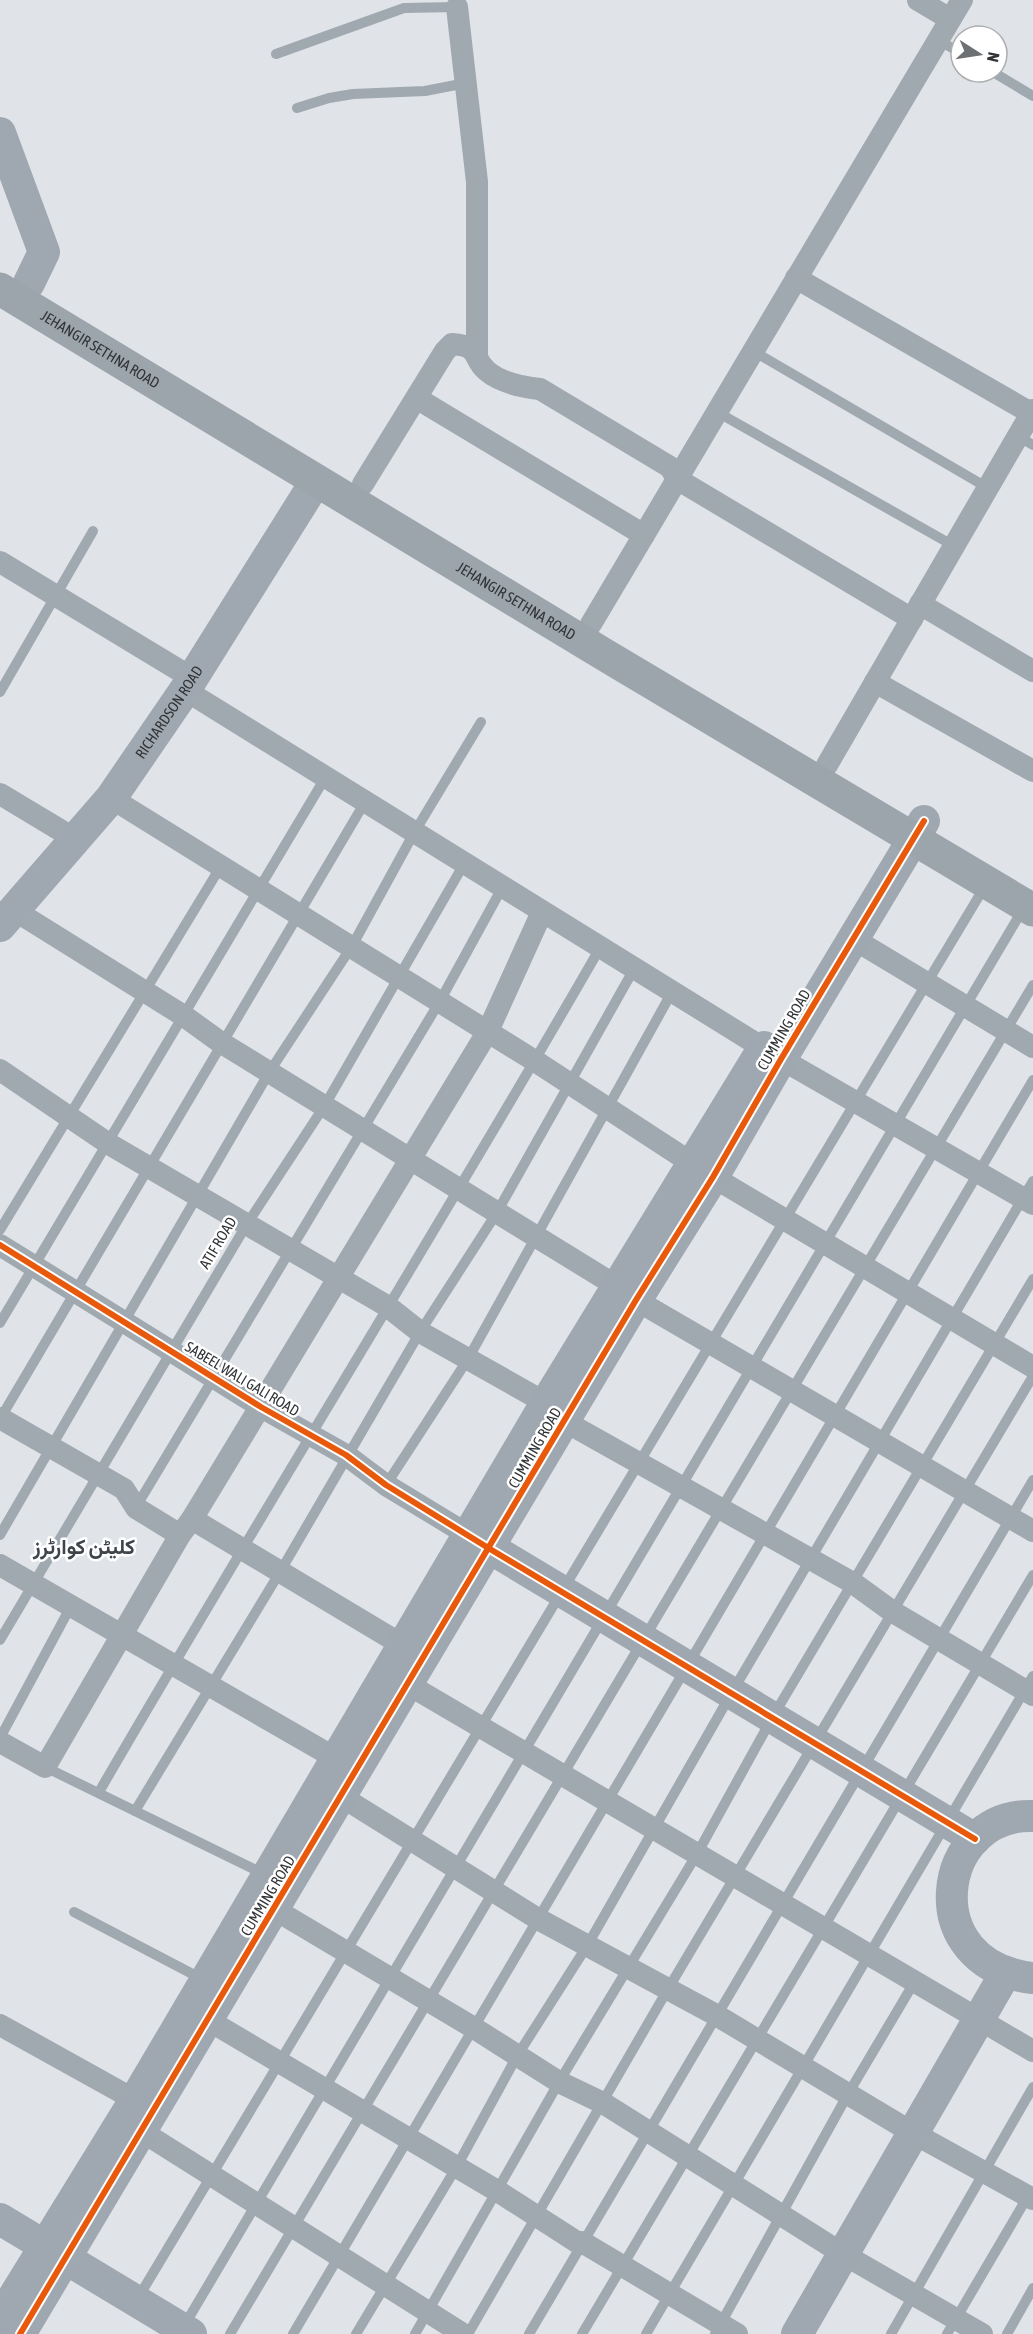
<svg xmlns="http://www.w3.org/2000/svg" width="1033" height="2334" font-family="'Asap Condensed',Vazirmatn,sans-serif">
	<style>
		.lines { fill: none; stroke-linecap: round; stroke-linejoin: round }
		.lane { stroke: #a0a8b0; stroke-width: 10 }
		.street { stroke: #a0a8b0; stroke-width: 22 }
		.secondary { stroke: #9fa7b0; stroke-width: 32 }
		.highway { stroke: #9ca4ac; stroke-width: 33 }
		.cycleway-casing { stroke: #fff; stroke-width: 10 }
		.cycleway { stroke: #e8590c; stroke-width: 6 }
		.labels { text-anchor: middle; stroke-width: 5; stroke-linejoin: round; paint-order: stroke }
		.street-label { font-size: 15px; fill: #313436; stroke: #fff }
		.district-label { font-size: 21px; font-weight: bold; fill: #3e444a; stroke: #fff }
	</style>
	<rect width="100%" height="100%" fill="#e0e3e8"/>
	<g class="lines">
		<!-- lane -->
		<g class="lane">
			<polyline points="938,40 961,53"/>
			<polyline points="276,54 404,8 457,7"/>
			<polyline points="993,72 1033,96"/>
			<polyline points="297,108 329,98 353,94 425,91 466,83"/>
			<polyline points="753,351 988,488"/>
			<polyline points="717,412 954,546"/>
			<polyline points="1018,436 1033,445"/>
			<polyline points="0,692 93,531"/>
			<polyline points="0,1230 221,866"/>
			<polyline points="0,1323 325,778"/>
			<polyline points="0,1419 365,802"/>
			<polyline points="386,1485 468,1359 672,992"/>
			<polyline points="136,1507 440,1001 502,888"/>
			<polyline points="0,1535 270,1071 352,946 414,833 481,722"/>
			<polyline points="0,1640 247,1224 325,1105 464,864"/>
			<polyline points="0,1738 71,1606"/>
			<polyline points="45,1767 266,1875"/>
			<path d="M99,1792c164,-283 338,-560 501,-844"/>
			<polyline points="135,1811 280,1572 420,1332 496,1214 634,969"/>
			<polyline points="74,1912 204,1980"/>
			<polyline points="138,2298 985,886"/>
			<polyline points="184,2326 1023,909"/>
			<polyline points="230,2334 1033,985"/>
			<polyline points="293,2334 1033,1080"/>
			<polyline points="356,2334 456,2168 517,2056 587,1946 731,1694 1033,1181"/>
			<polyline points="415,2334 559,2082 697,1854 772,1718 1033,1279"/>
			<polyline points="468,2334 668,1989 1033,1376"/>
			<polyline points="529,2334 1033,1480"/>
			<polyline points="582,2334 1033,1575"/>
			<polyline points="646,2334 1033,1676"/>
			<polyline points="715,2334 848,2094 915,1981"/>
			<polyline points="891,2334 1033,2087"/>
			<polyline points="947,2334 1028,2196"/>
			<polyline points="1007,2334 1033,2288"/>
		</g>
		<!-- street -->
		<g class="street">
			<polyline points="918,0 950,19"/>
			<polyline points="457,7 477,182 477,354"/>
			<polyline points="796,278 1031,413"/>
			<polyline points="418,399 644,535"/>
			<path d="M363,484l82,-133 7,-7c30,2 19,14 35,27 14,12 35,16 53,18l130,78 7,12 235,140"/>
			<polyline points="0,562 192,678"/>
			<polyline points="920,604 1033,671"/>
			<polyline points="591,624 962,0"/>
			<polyline points="875,682 1033,771"/>
			<polyline points="185,690 781,1059 1033,1204"/>
			<polyline points="827,765 1033,410"/>
			<polyline points="0,794 75,839"/>
			<polyline points="111,798 535,1061 713,1177 1033,1367"/>
			<polyline points="14,910 184,1016 220,1042 618,1287"/>
			<polyline points="852,938 1033,1047"/>
			<polyline points="0,1070 109,1144 387,1306 420,1332 546,1403"/>
			<polyline points="0,1245 261,1407 346,1455 386,1485 470,1536"/>
			<polyline points="636,1300 1033,1531"/>
			<polyline points="0,1418 124,1489 136,1508 180,1535 192,1519 404,1646"/>
			<polyline points="564,1421 853,1583 893,1612 1033,1695"/>
			<polyline points="192,1519 488,1031 542,912"/>
			<polyline points="0,1565 337,1759"/>
			<polyline points="409,1685 1033,2051"/>
			<polyline points="0,1742 45,1767 180,1535"/>
			<polyline points="342,1797 538,1919 716,2015 913,2133 1033,2199"/>
			<polyline points="274,1909 474,2028 559,2082 603,2103 843,2254 982,2334"/>
			<polyline points="208,2020 499,2192 580,2244 582,2242 737,2334"/>
			<polyline points="0,2025 135,2100"/>
			<polyline points="141,2131 463,2334"/>
		</g>
		<!-- secondary -->
		<g class="secondary">
			<polyline points="0,133 44,252 29,283"/>
			<path id="s1" d="M0,926l111,-128 74,-108 131,-209"/>
			<polyline points="473,1538 975,1839"/>
			<path d="M1033,1816c-97,-3 -119,149 0,162"/>
			<polyline points="0,2219 191,2334"/>
			<polyline points="0,2319 135,2100 546,1403 764,1047"/>
			<polyline points="20,2334 636,1300 713,1177 781,1059 924,821"/>
			<polyline points="797,2334 1005,1974"/>
		</g>
		<!-- highway -->
		<path class="highway" id="s2" d="M0,289l605,366 428,255"/>
		<defs>
			<g id="cycleway">
				<polyline points="0,1245 261,1407 346,1455 386,1485 490,1549 975,1839"/>
				<polyline points="20,2334 636,1300 713,1177 781,1059 924,821"/>
			</g>
		</defs>
		<!-- cycleway casing -->
		<use href="#cycleway" class="cycleway-casing"/>
		<!-- cycleway -->
		<use href="#cycleway" class="cycleway"/>
	</g>
	<g class="labels">
		<!-- street labels -->
		<g class="street-label">
			<text dy="5" stroke="none"><textPath href="#s2" startOffset="117">JEHANGIR SETHNA ROAD</textPath></text>
			<text dy="5" stroke="none"><textPath href="#s2" startOffset="603">JEHANGIR SETHNA ROAD</textPath></text>
			<text dy="5" stroke="none"><textPath href="#s1" startOffset="273">RICHARDSON ROAD</textPath></text>
			<text transform="translate(784 1030) rotate(-60)" y="5">CUMMING ROAD</text>
			<text transform="translate(218 1243) rotate(-59)" y="5">ATIF ROAD</text>
			<text transform="translate(242 1379) rotate(31)" y="5">SABEEL WALI GALI ROAD</text>
			<text transform="translate(535 1448) rotate(-60)" y="5">CUMMING ROAD</text>
			<text transform="translate(268 1896) rotate(-59)" y="5">CUMMING ROAD</text>
		</g>
		<!-- district labels -->
		<g class="district-label">
			<text x="84" y="1554">کلیٹن کوارٹرز</text>
		</g>
	</g>
	<!-- north arrow -->
	<g transform="translate(979 54) rotate(102)"><circle r="28" fill="#ffffff" stroke="#adaeaf" stroke-width="1.5"/>
	<path d="M0-4.5L10 22L0 15L-10 22Z" fill="#6e7174"/>
	<text y="-9" font-size="16" font-weight="bold" text-anchor="middle" fill="#313436">N</text>
	</g>
</svg>
